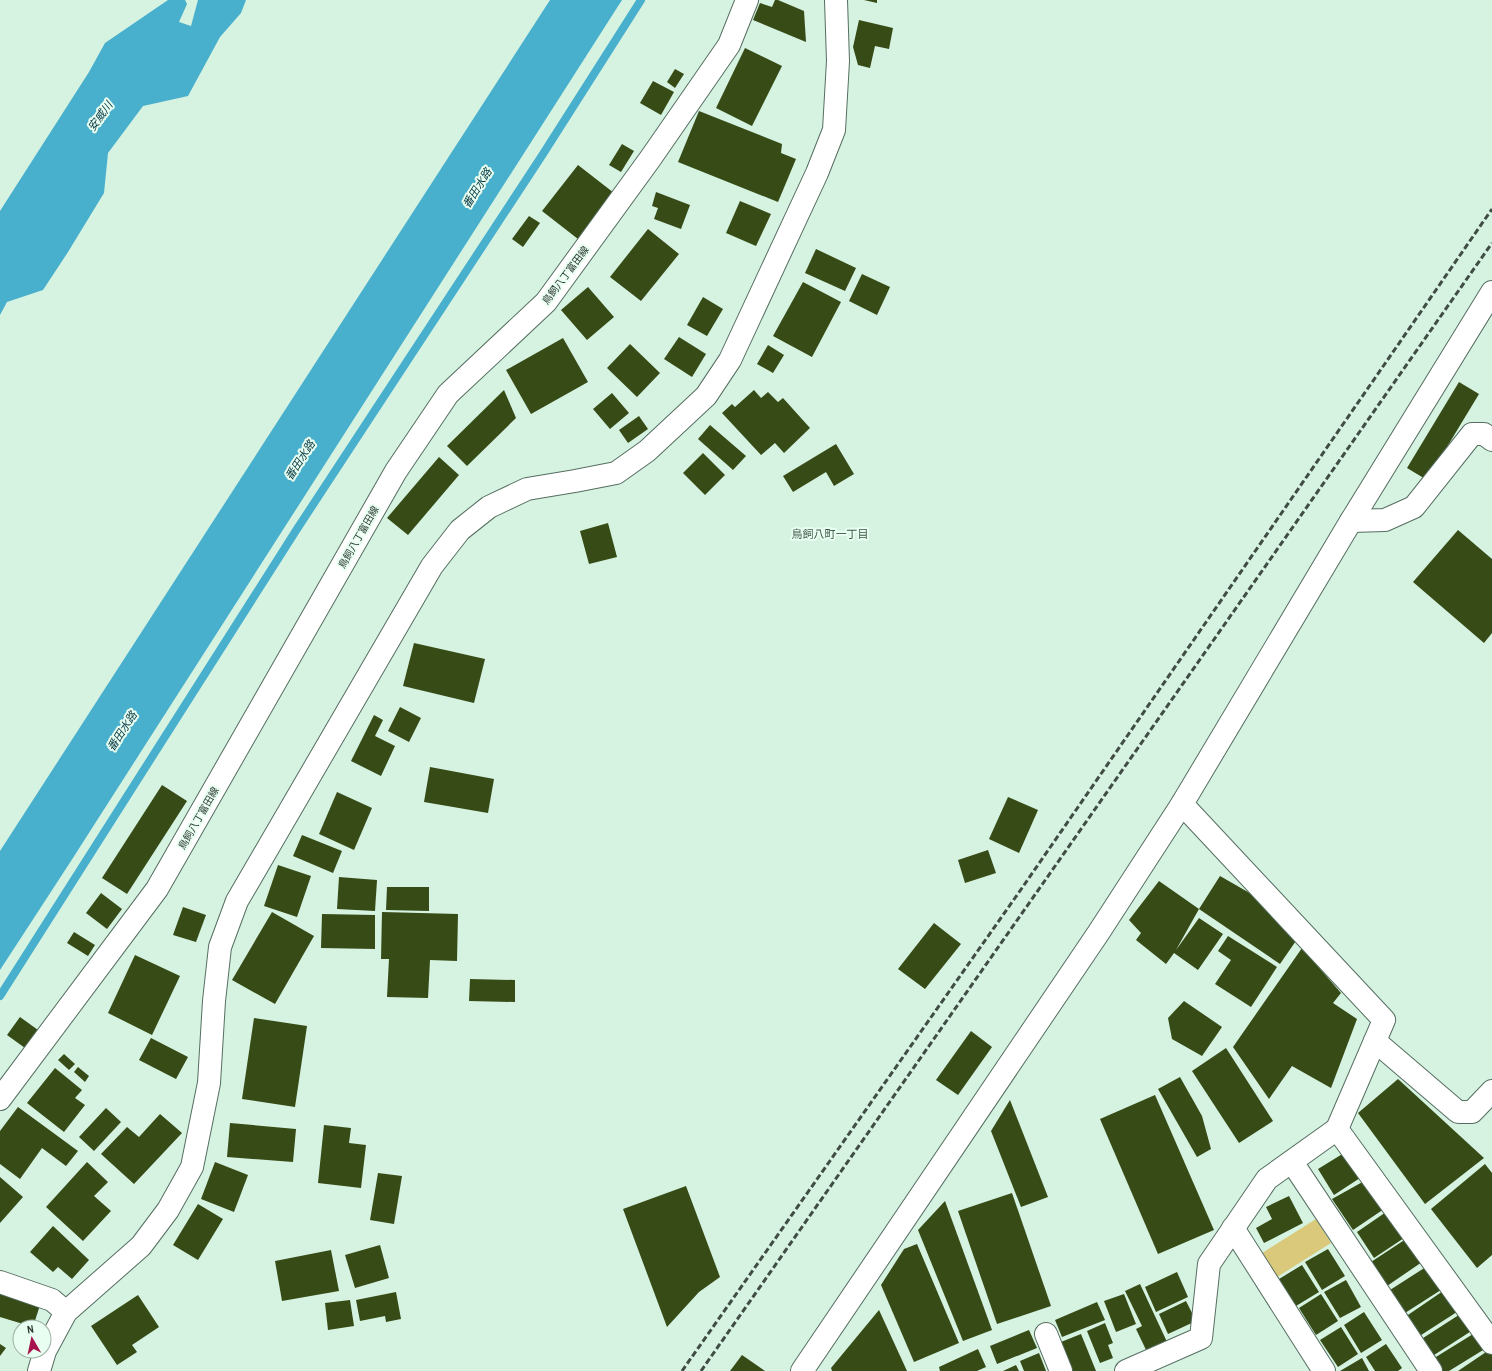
<svg xmlns="http://www.w3.org/2000/svg" width="1492" height="1371" font-family="'Archivo Narrow','Noto Sans JP',sans-serif">
	<style>
		.green { fill: #dac97a }
		.water { fill: #48afcd }
		.lines { fill: none; stroke-linecap: round; stroke-linejoin: round }
		.stream { stroke: #48afcd; stroke-width: 8 }
		.building { fill: #364b16 }
		.minor-casing { stroke: #556e60; stroke-width: 24 }
		.major-casing { stroke: #556e60; stroke-width: 24 }
		.minor { stroke: #fff; stroke-width: 22 }
		.major { stroke: #fff; stroke-width: 22 }
		.rail { stroke: #404d45; stroke-width: 3; stroke-dasharray: 6 3; stroke-linecap: butt }
		.labels { text-anchor: middle; stroke-width: 4; stroke-linejoin: round; paint-order: stroke }
		.street-label { font-size: 10px; fill: #2d3832; stroke: #e7fef0 }
		.water-label { font-size: 11px; font-style: italic; fill: #043542; stroke: #e7fef0 }
		.neighbourhood-label { font-size: 11px; fill: #40584a; stroke: #e7fef0 }
	</style>
	<rect width="100%" height="100%" fill="#d6f2e1"/>
	<!-- green -->
	<polygon class="green" points="1316,1219 1331,1243 1274,1279 1259,1255"/>
	<!-- water -->
	<g class="water">
		<polygon points="168,0 185,0 187,4 179,22 191,26 198,0 246,0 241,13 220,37 188,96 143,106 108,153 104,193 68,252 43,290 7,302 0,315 0,211 89,72 105,43"/>
		<polygon points="550,0 622,0 71,861 0,970 0,851"/>
	</g>
	<g class="lines">
		<!-- stream -->
		<polyline class="stream" points="0,996 297,529 543,154 641,0"/>
	</g>
	<!-- building -->
	<g class="building">
		<polygon points="775,0 778,0 804,11 806,42 753,20 760,3 772,7"/>
		<polygon points="864,0 877,0 877,3"/>
		<polygon points="859,20 893,28 889,49 875,46 870,68 858,65 853,47"/>
		<polygon points="745,48 782,66 752,126 716,108"/>
		<polygon points="675,69 684,74 675,88 667,82"/>
		<polygon points="653,81 674,92 661,115 640,103"/>
		<polygon points="699,111 782,144 781,153 796,159 778,202 678,162"/>
		<polygon points="622,144 634,151 621,172 609,165"/>
		<polygon points="578,165 614,193 578,239 542,211"/>
		<polygon points="656,192 690,205 681,229 654,219 658,208 652,206"/>
		<polygon points="740,201 771,214 756,246 726,233"/>
		<polygon points="529,216 540,223 523,247 512,239"/>
		<polygon points="648,229 679,254 641,301 610,277"/>
		<polygon points="816,249 856,268 845,291 805,273"/>
		<polygon points="862,274 890,287 877,315 849,301"/>
		<polygon points="803,282 841,302 812,357 773,336"/>
		<polygon points="588,287 614,317 587,340 561,310"/>
		<polygon points="703,297 723,309 707,336 687,325"/>
		<polygon points="679,337 706,354 692,377 664,359"/>
		<polygon points="563,338 588,382 531,414 506,370"/>
		<polygon points="630,344 660,373 637,397 607,368"/>
		<polygon points="768,345 784,355 773,373 757,364"/>
		<polygon points="1459,382 1479,394 1427,480 1407,468"/>
		<polygon points="504,390 516,418 467,466 447,446"/>
		<polygon points="754,390 761,398 768,392 778,402 783,398 810,428 784,453 775,443 761,455 722,413 732,404 735,407"/>
		<polygon points="612,393 629,413 610,429 593,409"/>
		<polygon points="639,416 648,429 628,443 619,430"/>
		<polygon points="710,425 746,456 733,470 698,439"/>
		<polygon points="836,444 854,474 834,486 826,472 793,492 783,476"/>
		<polygon points="703,453 725,475 705,495 683,473"/>
		<polygon points="439,457 459,475 408,535 387,518"/>
		<polygon points="608,523 617,557 589,564 580,531"/>
		<polygon points="1458,530 1492,559 1492,633 1484,643 1413,582"/>
		<polygon points="414,643 485,659 474,703 403,686"/>
		<polygon points="400,707 421,718 409,742 388,731"/>
		<polygon points="374,715 383,720 375,736 395,746 381,776 351,761"/>
		<polygon points="430,767 494,779 488,813 424,802"/>
		<polygon points="162,785 187,801 127,894 102,878"/>
		<polygon points="337,792 372,808 354,850 319,834"/>
		<polygon points="1008,797 1038,810 1019,853 989,839"/>
		<polygon points="302,835 342,851 333,873 293,856"/>
		<polygon points="988,850 996,873 965,883 958,860"/>
		<polygon points="278,865 311,876 297,917 264,906"/>
		<polygon points="1220,876 1267,903 1300,935 1280,964 1199,909"/>
		<polygon points="339,877 377,880 375,911 337,909"/>
		<polygon points="1159,881 1199,909 1176,950 1199,918 1223,934 1198,970 1174,953 1166,964 1136,940 1141,933 1129,920"/>
		<polygon points="387,887 429,887 429,911 386,910"/>
		<polygon points="101,893 122,909 107,929 86,913"/>
		<polygon points="183,907 206,915 196,942 173,935"/>
		<polygon points="272,912 314,936 275,1004 232,980"/>
		<polygon points="382,912 458,914 457,961 430,960 428,998 387,997 389,959 381,959"/>
		<polygon points="322,914 375,915 375,949 321,948"/>
		<polygon points="934,923 961,944 925,989 898,969"/>
		<polygon points="74,932 95,945 88,956 67,943"/>
		<polygon points="1228,936 1277,967 1251,1007 1215,984 1231,960 1218,951"/>
		<polygon points="1302,948 1341,993 1333,1003 1357,1019 1331,1088 1292,1066 1269,1099 1233,1047"/>
		<polygon points="135,955 180,976 152,1035 108,1013"/>
		<polygon points="470,979 515,980 515,1002 469,1001"/>
		<polygon points="1184,1001 1222,1027 1202,1056 1172,1039 1168,1018"/>
		<polygon points="20,1017 38,1030 25,1048 7,1035"/>
		<polygon points="254,1018 307,1026 295,1107 242,1099"/>
		<polygon points="971,1031 992,1047 958,1095 936,1080"/>
		<polygon points="151,1038 188,1057 176,1079 139,1060"/>
		<polygon points="1226,1048 1273,1121 1239,1143 1192,1071"/>
		<polygon points="64,1054 75,1064 69,1070 58,1060"/>
		<polygon points="78,1067 89,1076 85,1082 74,1072"/>
		<polygon points="55,1068 82,1090 75,1098 85,1105 64,1132 27,1103"/>
		<polygon points="1180,1077 1202,1116 1211,1149 1197,1157 1158,1089"/>
		<polygon points="1398,1079 1484,1158 1425,1204 1358,1113"/>
		<polygon points="1155,1095 1214,1230 1158,1254 1100,1119"/>
		<polygon points="1010,1100 1048,1197 1021,1207 991,1131"/>
		<polygon points="18,1107 78,1151 66,1166 42,1148 20,1179 0,1164 0,1131"/>
		<polygon points="106,1108 121,1122 94,1151 79,1137"/>
		<polygon points="160,1114 182,1133 134,1184 101,1154 127,1127 139,1137"/>
		<polygon points="230,1123 296,1129 293,1162 227,1157"/>
		<polygon points="324,1125 351,1128 349,1143 366,1145 361,1188 318,1183"/>
		<polygon points="1344,1153 1360,1178 1334,1195 1318,1169"/>
		<polygon points="87,1162 108,1182 94,1196 111,1211 83,1241 46,1207"/>
		<polygon points="215,1162 248,1175 234,1212 201,1199"/>
		<polygon points="1485,1164 1492,1173 1492,1255 1477,1268 1431,1209"/>
		<polygon points="378,1173 402,1176 394,1224 370,1220"/>
		<polygon points="0,1177 23,1197 0,1223"/>
		<polygon points="1366,1180 1384,1209 1353,1230 1332,1199"/>
		<polygon points="686,1186 720,1277 699,1292 667,1327 623,1209"/>
		<polygon points="1012,1193 1051,1306 997,1324 958,1211"/>
		<polygon points="1289,1196 1303,1223 1264,1243 1256,1228 1272,1219 1266,1207"/>
		<polygon points="945,1201 992,1330 963,1341 918,1230"/>
		<polygon points="198,1204 223,1219 198,1260 173,1245"/>
		<polygon points="1389,1210 1407,1236 1374,1258 1357,1232"/>
		<polygon points="53,1226 89,1260 72,1279 58,1267 53,1272 30,1252"/>
		<polygon points="1409,1237 1425,1260 1387,1286 1371,1262"/>
		<polygon points="917,1244 959,1343 914,1362 881,1285 904,1249"/>
		<polygon points="380,1245 389,1278 355,1288 345,1255"/>
		<polygon points="1328,1249 1345,1276 1322,1290 1305,1262"/>
		<polygon points="331,1250 339,1291 282,1301 275,1261"/>
		<polygon points="1302,1265 1319,1292 1296,1306 1279,1279"/>
		<polygon points="1429,1265 1444,1288 1405,1313 1390,1290"/>
		<polygon points="1177,1272 1188,1297 1156,1312 1145,1287"/>
		<polygon points="1346,1280 1361,1307 1340,1318 1324,1292"/>
		<polygon points="1140,1284 1168,1344 1148,1354 1136,1329 1142,1326 1125,1291"/>
		<polygon points="0,1289 41,1302 33,1327 0,1317"/>
		<polygon points="1446,1289 1460,1310 1418,1337 1405,1317"/>
		<polygon points="396,1292 401,1319 386,1322 385,1316 360,1321 356,1300"/>
		<polygon points="1124,1294 1136,1324 1116,1332 1104,1301"/>
		<polygon points="1321,1294 1338,1321 1316,1335 1299,1308"/>
		<polygon points="138,1295 159,1327 132,1345 137,1352 117,1365 91,1326"/>
		<polygon points="350,1300 354,1326 328,1330 325,1303"/>
		<polygon points="1186,1301 1196,1321 1168,1334 1159,1314"/>
		<polygon points="1097,1302 1105,1320 1062,1337 1055,1320"/>
		<polygon points="879,1310 907,1371 832,1371 831,1368"/>
		<polygon points="1465,1311 1476,1328 1431,1357 1420,1340"/>
		<polygon points="1364,1312 1382,1340 1361,1353 1344,1325"/>
		<polygon points="1105,1323 1113,1343 1108,1345 1113,1358 1100,1363 1087,1331"/>
		<polygon points="1341,1327 1358,1354 1338,1367 1320,1340"/>
		<polygon points="1029,1330 1037,1348 997,1364 990,1346"/>
		<polygon points="1478,1331 1488,1347 1449,1371 1438,1371 1431,1360"/>
		<polygon points="1081,1334 1096,1371 1072,1371 1061,1342"/>
		<polygon points="0,1344 6,1348 0,1356"/>
		<polygon points="1386,1344 1402,1368 1398,1371 1375,1371 1366,1357"/>
		<polygon points="1492,1348 1492,1371 1458,1371"/>
		<polygon points="978,1349 986,1367 977,1371 940,1371 939,1367"/>
		<polygon points="1039,1353 1046,1371 1024,1371 1020,1361"/>
		<polygon points="742,1355 765,1371 730,1371"/>
		<polygon points="1362,1358 1369,1371 1340,1371"/>
		<polygon points="1016,1365 1019,1371 1003,1371"/>
	</g>
	<g class="lines">
		<defs>
			<g id="minor">
				<polyline points="1351,521 1385,520 1414,507 1472,434 1484,434 1492,440"/>
				<polyline points="1375,1041 1458,1112 1472,1112 1492,1091"/>
				<polyline points="1337,1129 1492,1343"/>
				<polyline points="1292,1162 1431,1371"/>
				<polyline points="1233,1228 1324,1371"/>
				<polyline points="0,1282 52,1300 66,1312"/>
				<polyline points="1046,1334 1061,1371"/>
				<polyline points="39,1371 45,1351 66,1312 141,1246 168,1210 192,1167 209,1083 214,1001 220,947 237,901 432,566 460,530 489,507 527,489 575,481 616,473 647,451 706,396 730,360 817,173 834,130 838,61 836,0"/>
				<polyline points="802,1371 1099,932 1182,804 1351,521 1492,292"/>
				<polyline points="1126,1371 1201,1338 1209,1264 1267,1179 1337,1129 1384,1020 1182,804"/>
			</g>
			<polyline id="major" points="0,1099 157,889 396,471 448,394 546,302 650,159 729,45 747,0"/>
		</defs>
		<!-- minor casing -->
		<use href="#minor" class="minor-casing"/>
		<!-- major casing -->
		<use href="#major" class="major-casing"/>
		<!-- minor -->
		<use href="#minor" class="minor"/>
		<!-- major -->
		<use href="#major" class="major"/>
		<!-- rail -->
		<g class="rail">
			<polyline points="682,1371 1022,888 1492,209"/>
			<polyline points="701,1371 1492,243"/>
		</g>
	</g>
	<g class="labels">
		<!-- street labels -->
		<g class="street-label">
			<text transform="translate(565 275) rotate(-53)" y="4">鳥飼八丁富田線</text>
			<text transform="translate(358 537) rotate(-60)" y="4">鳥飼八丁富田線</text>
			<text transform="translate(198 818) rotate(-60)" y="4">鳥飼八丁富田線</text>
		</g>
		<!-- water labels -->
		<g class="water-label">
			<text transform="translate(100 116) rotate(-54)" y="4">安威川</text>
			<text transform="translate(477 188) rotate(-58)" y="4">番田水路</text>
			<text transform="translate(300 460) rotate(-57)" y="4">番田水路</text>
			<text transform="translate(122 731) rotate(-57)" y="4">番田水路</text>
		</g>
		<!-- neighbourhood labels -->
		<g class="neighbourhood-label">
			<text x="830" y="538">鳥飼八町一丁目</text>
		</g>
	</g>
	<!-- north arrow -->
	<g transform="translate(32 1339) rotate(351)"><circle r="19" fill="#e7fef0" stroke="#9dafa4"/>
	<path d="M0-3L7 15L0 10L-7 15Z" fill="#a7134c"/>
	<text y="-6" font-size="11" font-weight="bold" text-anchor="middle" fill="#2d3832">N</text>
	</g>
</svg>
